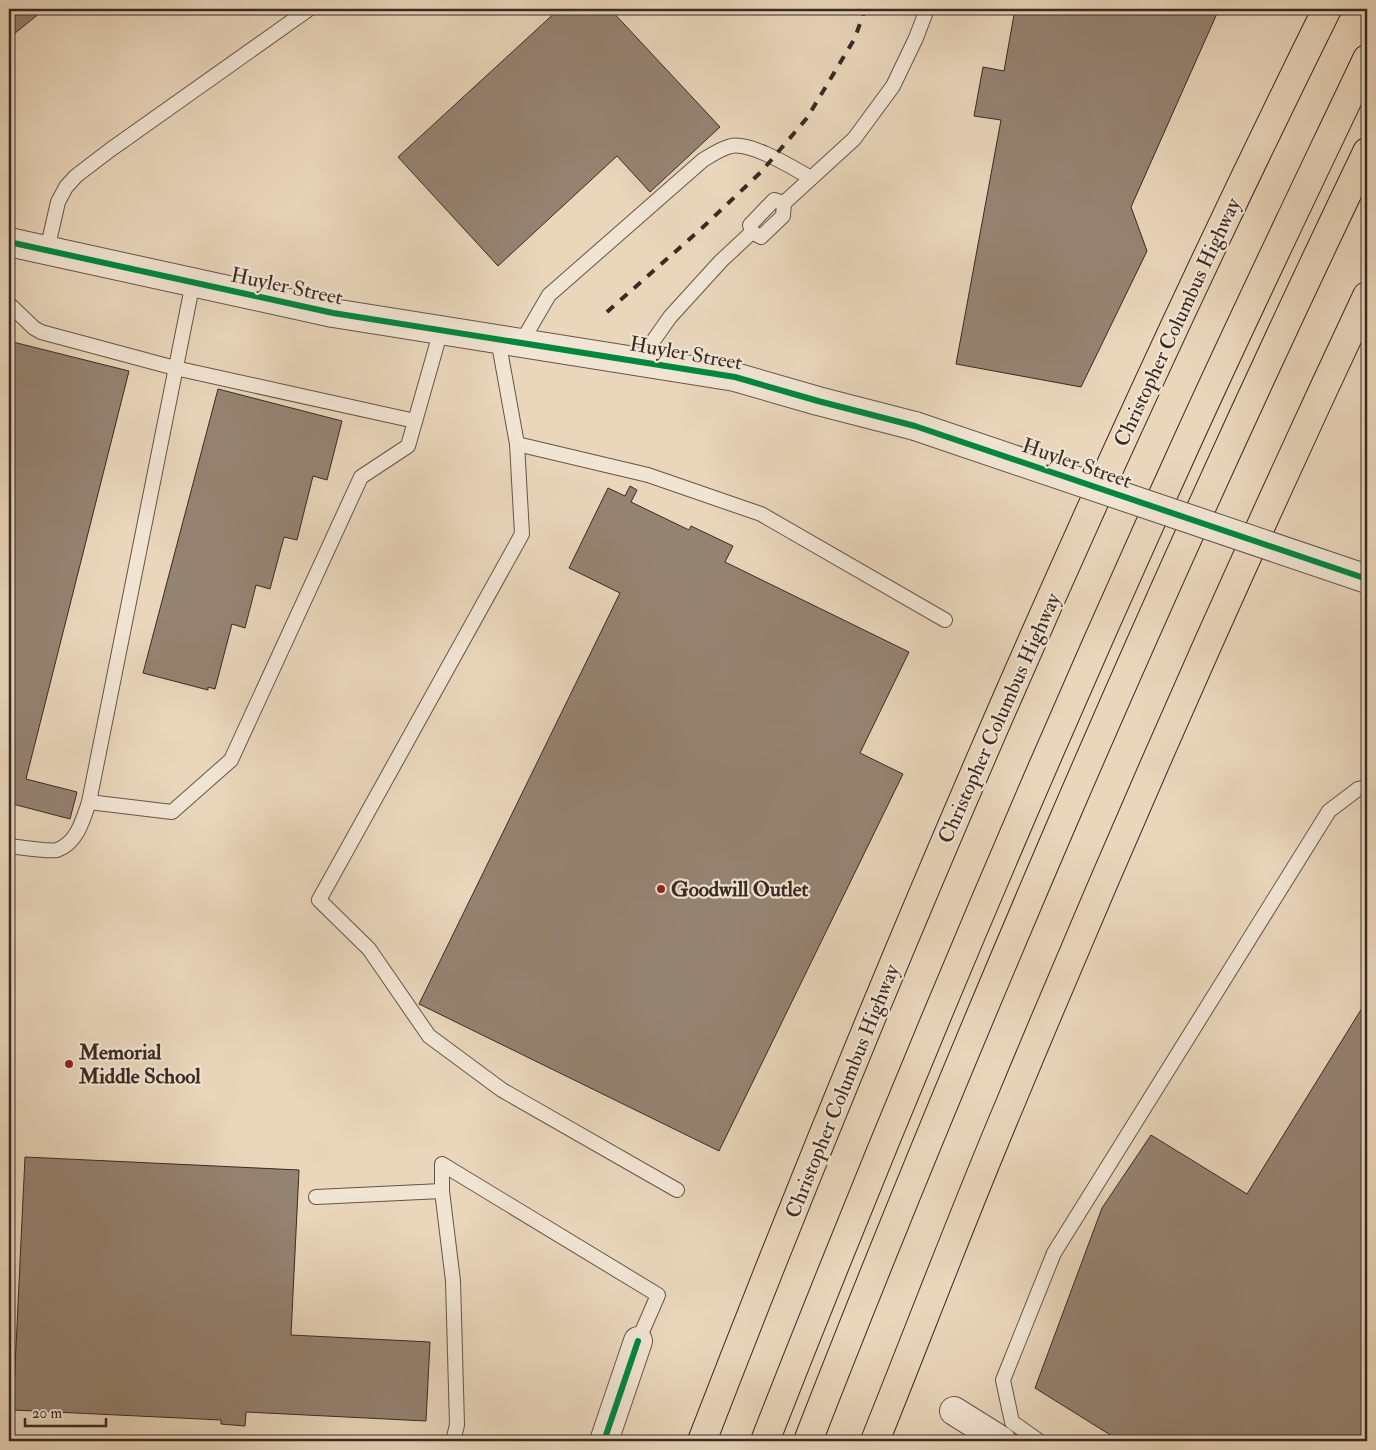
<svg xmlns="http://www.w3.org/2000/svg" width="1376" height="1450" font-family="'IM FELL Double Pica',serif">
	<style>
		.building { fill: #958372; stroke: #392a22 }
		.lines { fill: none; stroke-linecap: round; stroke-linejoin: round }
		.service-casing { stroke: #655548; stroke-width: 16 }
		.minor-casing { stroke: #655548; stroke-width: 30 }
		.tertiary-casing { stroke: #655548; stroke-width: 30 }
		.motorway-casing { stroke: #392a22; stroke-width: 30 }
		.service { stroke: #f1e4d3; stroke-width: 14 }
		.minor { stroke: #f1e4d3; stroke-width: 28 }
		.tertiary { stroke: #f1e4d3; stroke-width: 28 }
		.motorway { stroke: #e9d6bb; stroke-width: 28 }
		.rail { stroke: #392a22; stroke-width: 4; stroke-dasharray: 9 9; stroke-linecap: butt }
		.tertiary-bridge-casing { stroke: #655548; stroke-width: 30; stroke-linecap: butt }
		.tertiary-bridge { stroke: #f1e4d3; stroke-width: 28 }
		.cycleway-casing { stroke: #f1e4d3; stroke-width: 9 }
		.cycleway { stroke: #00873e; stroke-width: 6 }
		.poi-dot { fill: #8f2418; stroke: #f1e4d3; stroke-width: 2 }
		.labels { text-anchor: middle; stroke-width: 4.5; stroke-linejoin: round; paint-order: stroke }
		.street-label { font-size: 21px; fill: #392a22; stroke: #f1e4d3 }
		.poi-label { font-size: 21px; font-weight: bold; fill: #392a22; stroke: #f1e4d3; text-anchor: start }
	</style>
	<rect width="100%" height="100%" fill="#e9d6bb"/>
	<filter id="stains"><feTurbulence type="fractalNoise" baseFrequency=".004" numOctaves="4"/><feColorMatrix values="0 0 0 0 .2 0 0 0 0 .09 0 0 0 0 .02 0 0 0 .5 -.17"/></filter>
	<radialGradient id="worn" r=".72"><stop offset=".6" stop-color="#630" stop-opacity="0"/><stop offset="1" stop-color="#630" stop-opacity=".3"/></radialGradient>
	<!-- building -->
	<g class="building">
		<polygon points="9,9 45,9 9,38"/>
		<polygon points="559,9 610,9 720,127 650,192 617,156 498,266 398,157"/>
		<polygon points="1015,9 1219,9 1131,207 1147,251 1081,387 956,364 1001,120 974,116 983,67 1004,71"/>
		<polygon points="9,341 129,371 26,779 77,792 70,819 9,803"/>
		<polygon points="218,389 342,421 327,480 313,476 297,540 284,537 270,589 256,585 245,628 232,624 215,689 208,687 208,690 143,673"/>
		<polygon points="630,486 637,490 631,502 689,530 691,526 733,546 725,562 909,652 860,753 903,774 719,1151 419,1004 620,593 569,568 608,488 625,496"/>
		<polygon points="1367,1000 1367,1441 1120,1441 1035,1388 1102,1208 1151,1135 1247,1194"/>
		<polygon points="25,1157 299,1170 291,1335 430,1342 426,1421 246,1412 245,1426 221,1424 221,1420 13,1410"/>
	</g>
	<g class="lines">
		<defs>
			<g id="service">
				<polyline points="784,203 774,200 750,225 752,232 761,237 783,216 784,203 854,139 893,86 916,38 927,9"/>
				<polyline points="47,250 58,202 66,187 76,176 110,150 309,9"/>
				<polyline points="193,282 89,802 172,812 231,760 361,477 408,446 441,330"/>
				<polyline points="9,304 34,328 41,332 175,368 415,421"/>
				<polyline points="498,339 517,444 522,534 319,900 369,949 429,1036 502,1090 677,1190"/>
				<path d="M521,343l28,-48 154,-135c8,-5 19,-12 28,-14 21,-4 62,22 80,32"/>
				<polyline points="639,361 670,317 721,261 752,232"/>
				<polyline points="517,444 648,475 761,514 945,620"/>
				<path d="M9,846c9,1 40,6 48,4 20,-7 26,-30 32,-48"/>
				<polyline points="316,1197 442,1191"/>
				<polyline points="453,1441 457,1425 453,1281 442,1191 442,1164 658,1295 638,1341"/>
				<polyline points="1039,1441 1012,1422 1003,1380 1054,1253 1329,811 1358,789 1367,787"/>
			</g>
			<g id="minor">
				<polyline points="954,1411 1002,1441"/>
				<polyline points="604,1441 638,1341"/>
			</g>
			<polyline id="tertiary" points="9,242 333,313 735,377 818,401 915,426"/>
			<g id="motorway">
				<path d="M702,1441c188,-486 394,-965 625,-1432"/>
				<path d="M765,1441c129,-329 266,-655 412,-977 61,-136 126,-270 190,-405"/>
				<path d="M808,1441c81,-208 167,-415 255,-620 97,-225 198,-448 304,-669"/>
				<path d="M875,1441c45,-112 88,-226 135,-337 113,-272 232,-542 357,-808"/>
			</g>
		</defs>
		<!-- service casing -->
		<use href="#service" class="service-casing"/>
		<!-- minor casing -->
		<use href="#minor" class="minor-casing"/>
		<!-- tertiary casing -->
		<use href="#tertiary" class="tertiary-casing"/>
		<!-- motorway casing -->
		<use href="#motorway" class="motorway-casing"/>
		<!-- service -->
		<use href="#service" class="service"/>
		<!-- minor -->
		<use href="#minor" class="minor"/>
		<!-- tertiary -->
		<use href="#tertiary" class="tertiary"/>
		<!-- motorway -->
		<use href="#motorway" class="motorway"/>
		<!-- rail -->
		<polyline class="rail" points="607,312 702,228 761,172 807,118 855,38 865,9"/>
		<defs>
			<polyline id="tertiary-bridge" points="915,426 1367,579"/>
		</defs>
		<!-- tertiary-bridge casing -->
		<use href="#tertiary-bridge" class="tertiary-bridge-casing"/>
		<!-- tertiary-bridge -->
		<use href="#tertiary-bridge" class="tertiary-bridge"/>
		<defs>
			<g id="cycleway">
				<polyline points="9,242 333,313 735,377 818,401 915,426 1367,579"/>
				<polyline points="604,1441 638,1341"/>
			</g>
		</defs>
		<!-- cycleway casing -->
		<use href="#cycleway" class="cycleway-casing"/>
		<!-- cycleway -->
		<use href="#cycleway" class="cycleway"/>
	</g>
	<!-- markers -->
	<g class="poi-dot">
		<circle cx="661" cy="889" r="5"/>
		<circle cx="69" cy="1064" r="5"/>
	</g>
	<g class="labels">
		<!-- street labels -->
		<g class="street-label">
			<text transform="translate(287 286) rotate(12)" y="7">Huyler Street</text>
			<text transform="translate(1177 322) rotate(-65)" y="7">Christopher Columbus Highway</text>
			<text transform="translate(686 353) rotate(10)" y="7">Huyler Street</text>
			<text transform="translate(1077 463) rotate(19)" y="7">Huyler Street</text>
			<text transform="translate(999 718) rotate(-66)" y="7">Christopher Columbus Highway</text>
			<text transform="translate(842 1091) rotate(-68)" y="7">Christopher Columbus Highway</text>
		</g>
		<!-- poi labels -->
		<g class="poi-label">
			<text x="671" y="896">Goodwill Outlet</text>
			<text x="79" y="1059">Memorial<tspan x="79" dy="24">Middle School</tspan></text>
		</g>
	</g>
	<!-- margin -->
	<rect width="1376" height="1450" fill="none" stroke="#e9d6bb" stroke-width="30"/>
	<rect x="10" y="10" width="1356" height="1430" fill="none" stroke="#392a22" stroke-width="2.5"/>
	<rect x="15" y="15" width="1346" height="1420" fill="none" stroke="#392a22"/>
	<!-- scale -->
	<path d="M25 1418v8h81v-8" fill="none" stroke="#392a22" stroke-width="2.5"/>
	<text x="32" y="1418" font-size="15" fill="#392a22" stroke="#f1e4d3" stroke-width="4" paint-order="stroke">20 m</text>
	<rect width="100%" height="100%" filter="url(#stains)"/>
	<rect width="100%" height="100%" fill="url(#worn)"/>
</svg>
